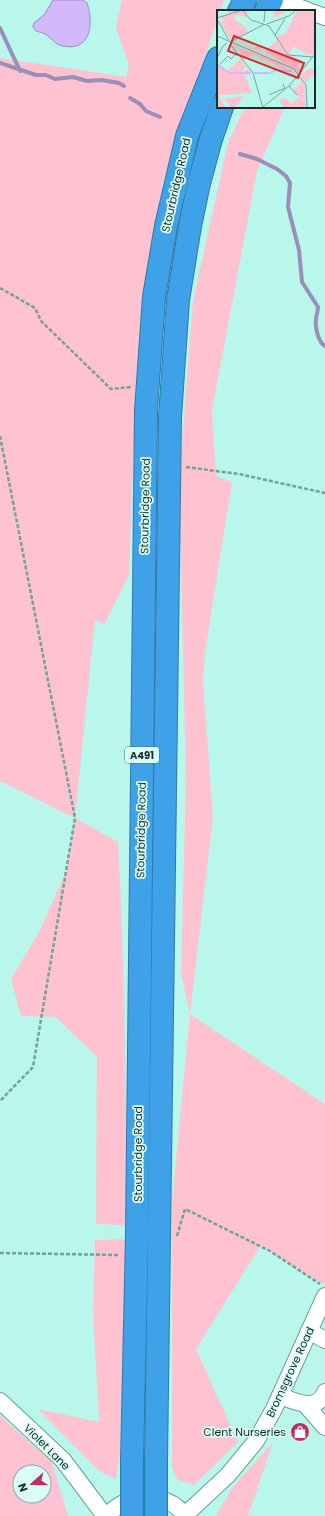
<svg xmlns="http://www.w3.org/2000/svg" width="325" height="1516" font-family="Poppins,sans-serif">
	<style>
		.green { fill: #fec2d0; fill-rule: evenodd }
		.water { fill: #d3b9f9; stroke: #9a8fbb }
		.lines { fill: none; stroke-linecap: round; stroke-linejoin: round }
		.stream { stroke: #9a8fbb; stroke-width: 4 }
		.minor-casing { stroke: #66a097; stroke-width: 18 }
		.highway-casing { stroke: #3079a6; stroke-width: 24 }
		.path { stroke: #74a199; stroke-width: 2.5; stroke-dasharray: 4 2; stroke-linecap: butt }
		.minor { stroke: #fff; stroke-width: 16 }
		.highway { stroke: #3fa2e8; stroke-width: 22 }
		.highway-bridge-casing { stroke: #3079a6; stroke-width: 24; stroke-linecap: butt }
		.highway-bridge { stroke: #3fa2e8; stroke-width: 22 }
		.labels { text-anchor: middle; stroke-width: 3.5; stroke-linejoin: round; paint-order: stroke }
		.shield { fill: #dafdf7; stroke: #506c68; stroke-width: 1 }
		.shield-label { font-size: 10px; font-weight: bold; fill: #152e2a }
		.street-label { font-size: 11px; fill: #152e2a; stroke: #dafdf7 }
		.poi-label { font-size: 11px; fill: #152e2a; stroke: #dafdf7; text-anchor: end }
		.inset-river { fill: none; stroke: #d3b9f9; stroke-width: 2 }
		.inset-road { fill: none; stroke: #77a69e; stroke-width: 1 }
		.view { fill: #d62828; fill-opacity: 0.15; stroke: #d62828; stroke-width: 2 }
		.inset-edge { fill: none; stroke: #152e2a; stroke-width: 2 }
	</style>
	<rect width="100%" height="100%" fill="#b9f6eb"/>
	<!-- green -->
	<g class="green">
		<path d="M122,0h102l-4,11h-2v7l-56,167 -27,223 -6,167 -25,50 -9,-6 -20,199 43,24c7,128 8,255 9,383l-31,-1 1,-167 -41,-40 -35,-1 -10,-37 29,-49 27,-60 8,-52 -75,-37v-723l126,19 3,-13 -13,-36z"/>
		<polygon points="245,107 285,107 257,171 212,410 216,476 232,482 205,652 203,681 213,817 190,1014 325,1104 325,1281 323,1284 261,1245 196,1349 238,1442 194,1485 177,1479 172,1467 172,1203 190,1014 181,974 186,776 179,482 193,301 228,143"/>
		<polygon points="126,1239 120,1453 116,1479 99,1471 38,1409 99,1422 93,1311 95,1240"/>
		<path d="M0,1416l52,46 16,54h-68zM20,1472h24v24h-24z"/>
		<polygon points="273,1442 248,1516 216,1516 232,1488"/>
	</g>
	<!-- water -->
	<path class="water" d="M53,0h30l4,3c7,20 4,49 -24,43 -8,-1 -12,-9 -18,-12 -3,-2 -7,-2 -9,-3l-3,-4 1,-4 10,-8z"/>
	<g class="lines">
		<!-- stream -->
		<g class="stream">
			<polyline points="0,28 20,71"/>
			<polyline points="0,63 36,75 46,75 55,79 73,77 87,81 101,80 119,83 124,86"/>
			<polyline points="130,98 140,104 146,111 160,117"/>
			<path d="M240,154l17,5 20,10 9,7 4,7 -2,24 11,43 3,32 16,25c0,5 -2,8 -2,13 -1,7 2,22 9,26"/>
		</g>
		<defs>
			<g id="minor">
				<polyline points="279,0 309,11"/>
				<polyline points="314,13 325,17"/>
				<polyline points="309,1331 325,1340"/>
				<path d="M280,1396c14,5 38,17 45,-4"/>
				<polyline points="0,1401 63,1460 105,1516"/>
				<polyline points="305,1404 325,1427"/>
				<polyline points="185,1515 228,1475 256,1441 274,1409 325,1296"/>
				<path d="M107,1516c21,-24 58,-26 79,0"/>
			</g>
			<g id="highway">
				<polyline points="239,11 245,0"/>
				<polyline points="266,11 272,0"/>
				<polyline points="132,1462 137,1234 146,410 154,297 166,226 187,136 218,58"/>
				<polyline points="156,1462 170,417 178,300 190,226 199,183 211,139 222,107"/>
			</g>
		</defs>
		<!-- minor casing -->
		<use href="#minor" class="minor-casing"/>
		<!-- highway casing -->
		<use href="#highway" class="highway-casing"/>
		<!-- path -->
		<g class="path">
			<polyline points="0,288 35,308 41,321 111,389 131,387"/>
			<polyline points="0,436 75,818 33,1067 0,1101"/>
			<polyline points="186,467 239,474 325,493"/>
			<polyline points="177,1236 185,1209 270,1251 320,1284"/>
			<polyline points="0,1253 119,1255"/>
		</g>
		<!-- minor -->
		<use href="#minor" class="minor"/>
		<!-- highway -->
		<use href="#highway" class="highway"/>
		<defs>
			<g id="highway-bridge">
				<polyline points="132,1462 132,1516"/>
				<polyline points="156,1516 156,1462"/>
			</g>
		</defs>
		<!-- highway-bridge casing -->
		<use href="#highway-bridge" class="highway-bridge-casing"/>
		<!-- highway-bridge -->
		<use href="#highway-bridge" class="highway-bridge"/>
	</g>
	<!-- icons -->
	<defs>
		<symbol id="shop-disc" viewBox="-11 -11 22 22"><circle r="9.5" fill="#bb2f63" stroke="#dafdf7"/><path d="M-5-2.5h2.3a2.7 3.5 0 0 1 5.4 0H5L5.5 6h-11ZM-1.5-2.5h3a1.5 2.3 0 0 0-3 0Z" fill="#fff"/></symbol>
	</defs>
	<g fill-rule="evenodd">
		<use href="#shop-disc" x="289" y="1421" width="22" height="22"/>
	</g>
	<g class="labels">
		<!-- shield labels -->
		<rect class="shield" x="125" y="747" width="34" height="16" rx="3"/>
		<g class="shield-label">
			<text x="142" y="759">A491</text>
		</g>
		<!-- street labels -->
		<g class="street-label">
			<text transform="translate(176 185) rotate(-77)" y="4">Stourbridge Road</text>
			<text transform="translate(145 506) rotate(-89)" y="4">Stourbridge Road</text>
			<text transform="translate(141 830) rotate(-89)" y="4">Stourbridge Road</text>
			<text transform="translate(138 1154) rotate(-90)" y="4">Stourbridge Road</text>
			<text transform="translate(290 1372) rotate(-65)" y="4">Bromsgrove Road</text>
			<text transform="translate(47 1447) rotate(45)" y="4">Violet Lane</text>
		</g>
		<!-- poi labels -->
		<g class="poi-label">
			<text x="286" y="1436">Clent Nurseries</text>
		</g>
	</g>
	<!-- overview -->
	<g transform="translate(217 10)">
		<rect width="98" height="98" fill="#b9f6eb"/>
		<path d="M11,0h20l-1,7 -8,-2 -5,2 2,4 9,5 3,7 -13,6 -6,-2 -9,-15 3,-1 -2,-4 10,-5 -3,1zM56,0h16l-25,13 10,-5zM80,0h18v43l-8,2 -13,-9 -5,8 -14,-17 11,-4zM60,30l9,13 16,7 -4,7 5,3 -3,3 -35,-21 -20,-5 8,1 5,-2 6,6zM15,35l46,17 20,14 -45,-22 -10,7 -4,-6 2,-3 -3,-4h-5zM23,49l6,8 -6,6 8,-4 4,4 -7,2 7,18 -31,2 -2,1 7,12h-9v-44l10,7zM94,58l4,4 -9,11 -5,-9zM82,67l4,6 2,5v20h-21l-5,-7 4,-3h3l5,6 8,-7 -6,-7 8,-7 -2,-4 -3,1zM26,86l-5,9 -6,3 -8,-9z" fill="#fec2d0"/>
		<path class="inset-river" d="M0,54l12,9h22M37,63h16M54,63l4,-3 17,1"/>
		<path class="inset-road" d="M0,8l25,-8 9,10 18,6 19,29 25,2M0,9l12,21M47,12l1,-12M50,14l22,-8 6,-5M58,25l10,-16M0,26l77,33 12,16 1,23M15,31l33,-17M13,34l23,29 10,35M0,48l6,-12 4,-3M3,54l8,-8 3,3 6,-6M72,76l8,9M52,85l16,-7 -2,-4M46,97l26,-21 26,-32"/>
		<path class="view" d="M17,26l70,27 -6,15 -70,-27z"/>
		<rect width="98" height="98" class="inset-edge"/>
	</g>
	<!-- north arrow -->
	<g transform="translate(32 1484) rotate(249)"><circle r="19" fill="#dafdf7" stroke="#8baaa5"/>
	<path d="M0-3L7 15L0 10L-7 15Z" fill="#bb2f63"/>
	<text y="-6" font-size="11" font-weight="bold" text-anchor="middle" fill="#152e2a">N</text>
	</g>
</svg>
